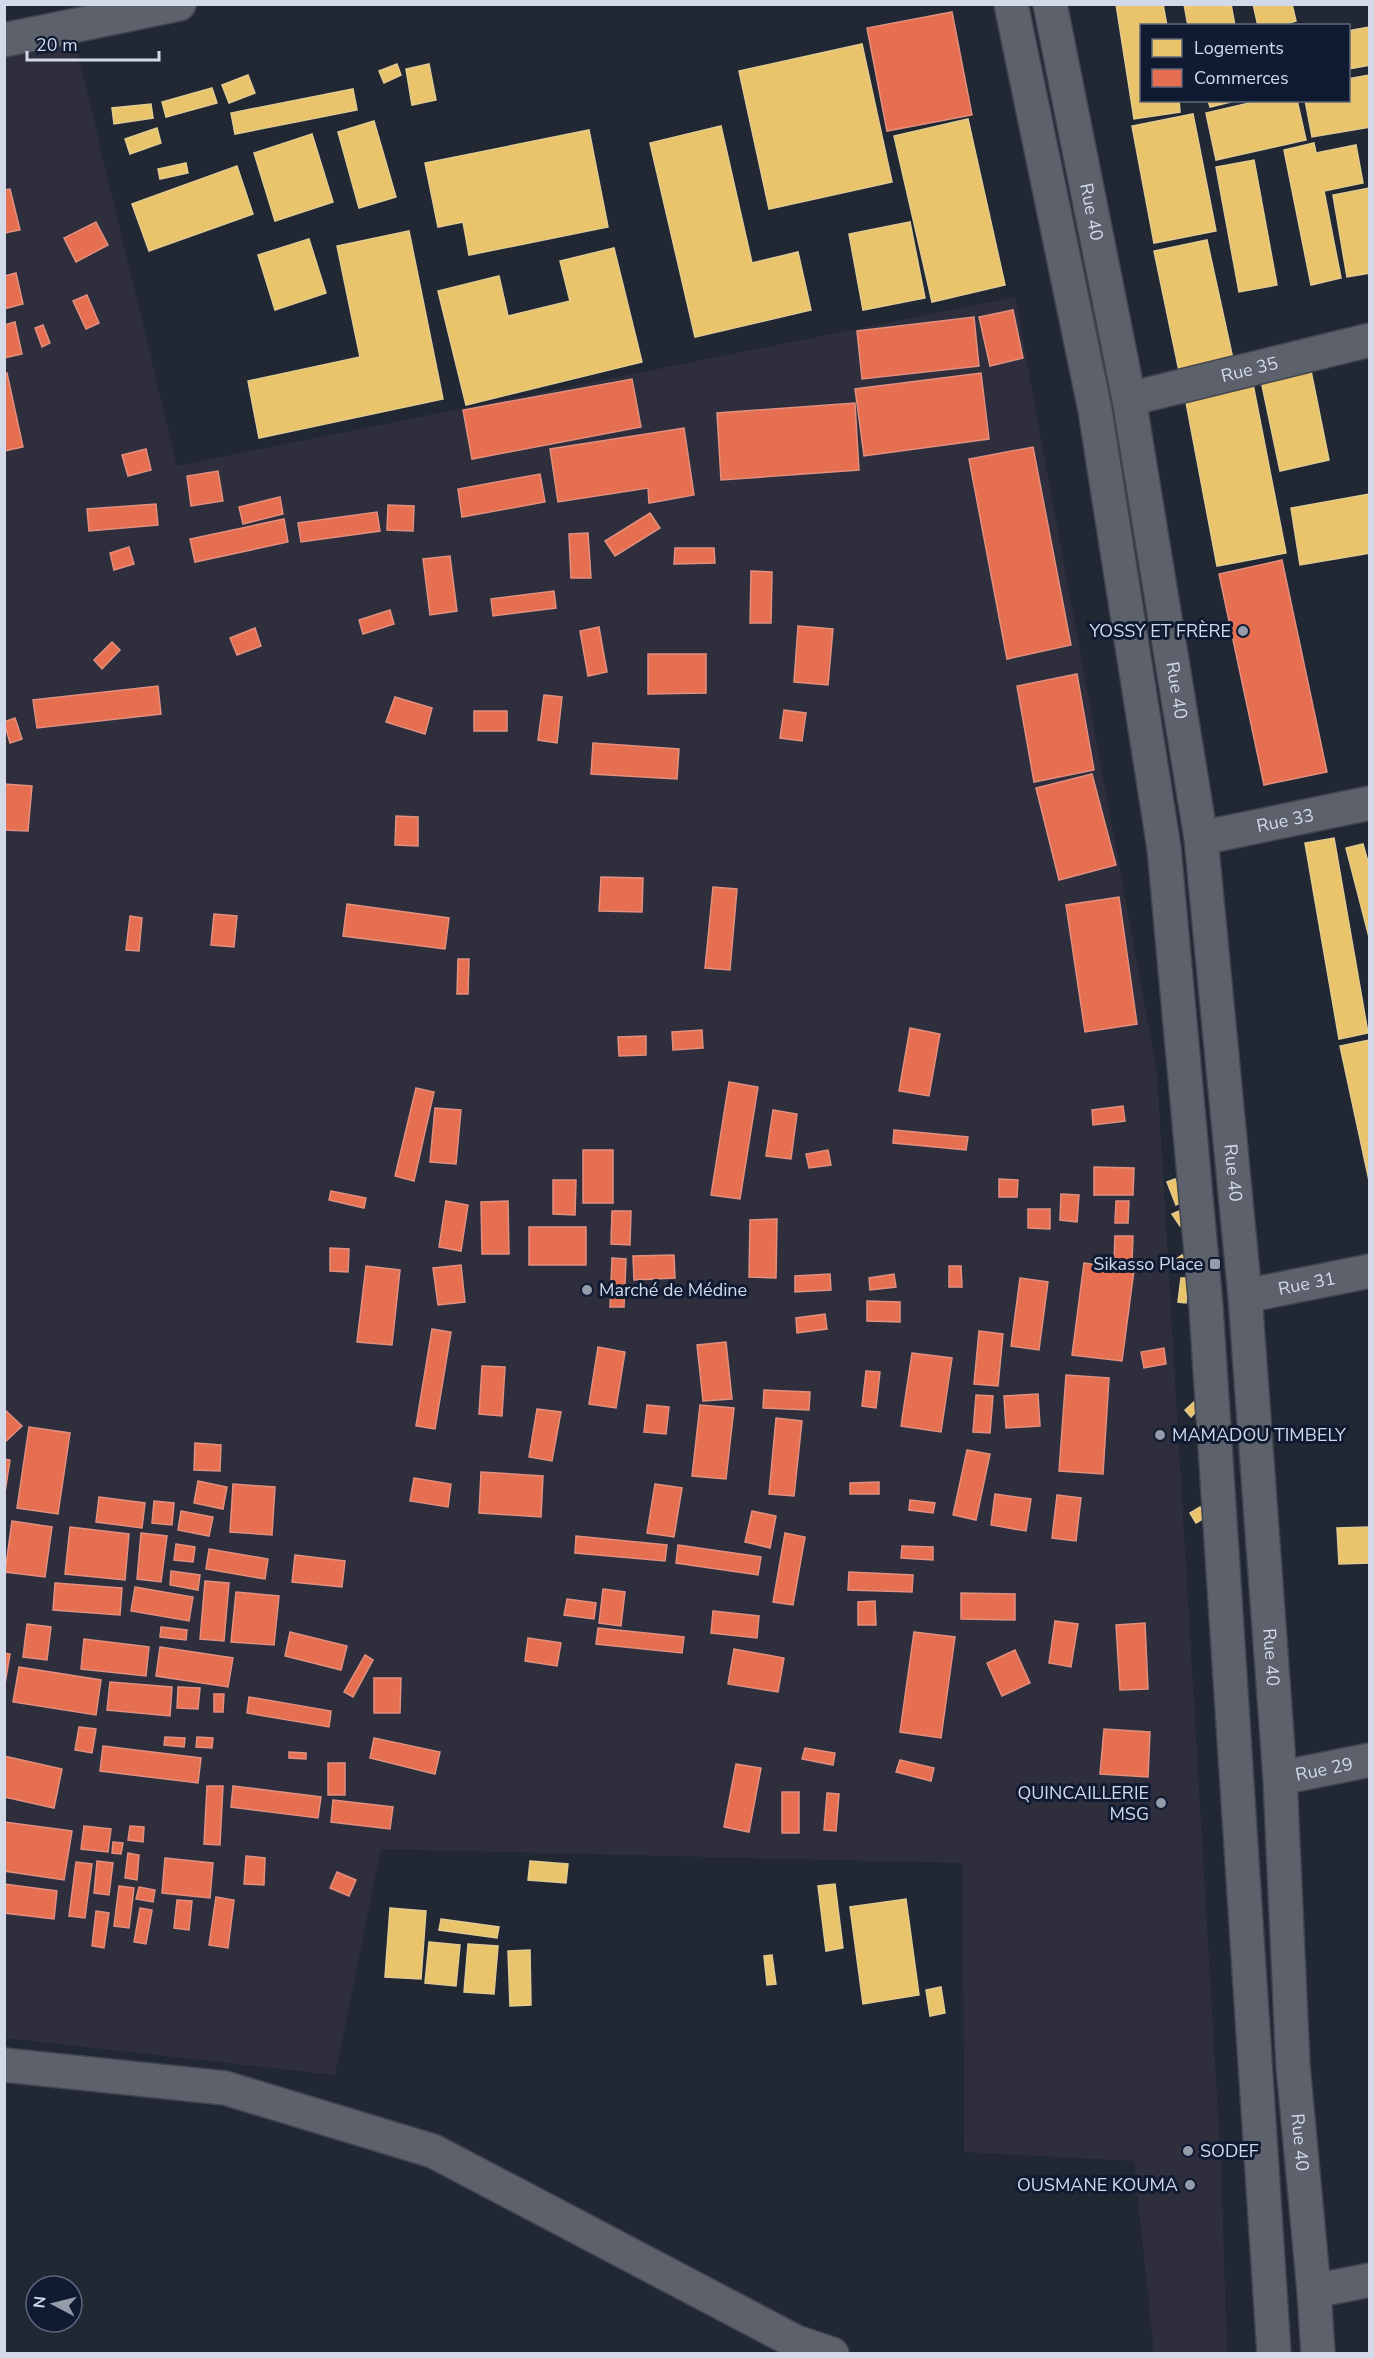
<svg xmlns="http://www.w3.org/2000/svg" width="1374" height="2358" font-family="'Nunito Sans',sans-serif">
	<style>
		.commercial { fill: #2f2e3d }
		.homes { fill: #e9c46a; stroke: #e2cb90; stroke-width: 1.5 }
		.shops { fill: #e76f51; stroke: #e18f7f; stroke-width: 1.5 }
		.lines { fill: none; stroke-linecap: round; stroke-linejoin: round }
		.minor-casing { stroke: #404550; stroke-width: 36 }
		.secondary-casing { stroke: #404550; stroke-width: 36 }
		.minor { stroke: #5c616b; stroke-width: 33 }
		.secondary { stroke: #5c616b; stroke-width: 33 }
		.poi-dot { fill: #949caa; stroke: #101b32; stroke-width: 2 }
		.labels { text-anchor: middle; stroke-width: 6; stroke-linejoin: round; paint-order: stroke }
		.street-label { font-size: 18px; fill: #d2daea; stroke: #101b32 }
		.poi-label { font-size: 18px; fill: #d2daea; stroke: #101b32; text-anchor: end }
	</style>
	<rect width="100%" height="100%" fill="#212834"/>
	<!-- commercial -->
	<polygon class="commercial" points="71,26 177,466 1015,297 1157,1072 1221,2164 1227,2353 1154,2353 1134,2161 964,2152 963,1863 381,1849 335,2075 5,2038 4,40"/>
	<!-- homes -->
	<g class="homes">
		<polygon points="1116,4 1163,4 1167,26 1142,26 1142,100 1179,100 1180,112 1134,119"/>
		<polygon points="1184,4 1231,4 1235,26 1188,26"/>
		<polygon points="1253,4 1292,4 1296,21 1279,26 1258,26"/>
		<polygon points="1370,27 1370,65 1348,69 1348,31"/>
		<polygon points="862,44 892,182 769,209 739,71"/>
		<polygon points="397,64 401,75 384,83 379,71"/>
		<polygon points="429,64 436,100 412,105 406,69"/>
		<polygon points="248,75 255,93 229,103 222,85"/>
		<polygon points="1370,75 1370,127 1312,137 1305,100 1348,100 1348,79"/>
		<polygon points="212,88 217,103 166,117 162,102"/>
		<polygon points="353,89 357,110 235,134 231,113"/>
		<polygon points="1208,100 1239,100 1210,107"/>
		<polygon points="1262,100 1297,100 1306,140 1216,160 1206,113"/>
		<polygon points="151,104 153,118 114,124 112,108"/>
		<polygon points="1193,114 1216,231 1154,243 1132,126"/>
		<polygon points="968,119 1005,285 932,302 894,136"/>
		<polygon points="374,121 396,197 359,208 338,132"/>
		<polygon points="721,126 752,263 798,252 811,310 695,337 650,143"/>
		<polygon points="157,128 161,143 130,154 125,139"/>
		<polygon points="589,130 608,227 469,255 463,222 438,227 425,163"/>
		<polygon points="312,134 333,202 275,221 254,153"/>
		<polygon points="1314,143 1316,153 1356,145 1363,183 1324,191 1341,278 1311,285 1284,150"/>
		<polygon points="1254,160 1277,285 1239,292 1216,167"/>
		<polygon points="186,163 188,173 160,179 158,169"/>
		<polygon points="237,166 253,214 149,251 132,204"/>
		<polygon points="1370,188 1370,273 1347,277 1333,195"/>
		<polygon points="910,222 925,298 863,310 849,234"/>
		<polygon points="409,231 443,399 259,438 248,381 360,357 337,246"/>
		<polygon points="309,239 326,293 275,310 258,255"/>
		<polygon points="1207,240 1233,359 1179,371 1154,251"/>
		<polygon points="614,248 642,362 466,405 438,291 499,276 508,316 570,301 560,261"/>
		<polygon points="1309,361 1329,460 1280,471 1259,371"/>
		<polygon points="1253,384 1286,553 1217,566 1185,397"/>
		<polygon points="1370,494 1370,553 1300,565 1291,508"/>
		<polygon points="1334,838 1368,1033 1339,1039 1305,843"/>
		<polygon points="1363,844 1370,869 1369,937 1346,848"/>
		<polygon points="1370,1040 1370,1185 1340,1046"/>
		<polygon points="1175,1179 1184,1201 1176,1205 1167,1182"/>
		<polygon points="1179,1211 1186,1222 1180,1226 1172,1214"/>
		<polygon points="1182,1255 1188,1262 1177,1271 1171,1263"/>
		<polygon points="1181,1278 1189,1278 1186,1303 1178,1302"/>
		<polygon points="1195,1401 1201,1407 1191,1417 1185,1410"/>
		<polygon points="1200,1507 1206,1517 1196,1523 1190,1513"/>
		<polygon points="1370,1527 1370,1563 1339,1564 1337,1528"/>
		<polygon points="530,1861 568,1864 566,1883 528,1880"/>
		<polygon points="835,1884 843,1948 826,1951 818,1886"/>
		<polygon points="906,1899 919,1995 863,2004 850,1907"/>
		<polygon points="390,1908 426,1911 421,1979 385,1977"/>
		<polygon points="441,1919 499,1927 497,1938 439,1930"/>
		<polygon points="429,1942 460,1945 456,1986 425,1983"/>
		<polygon points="468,1944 498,1946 494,1994 464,1992"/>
		<polygon points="530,1950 531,2005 510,2006 508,1951"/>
		<polygon points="772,1955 776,1984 767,1985 764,1956"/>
		<polygon points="941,1987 945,2013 930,2016 926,1990"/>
	</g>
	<!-- shops -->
	<g class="shops">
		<polygon points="952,12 972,115 887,131 867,28"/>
		<polygon points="10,189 20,230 4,233 4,190"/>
		<polygon points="96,222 108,245 76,262 64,238"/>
		<polygon points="16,273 23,304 4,309 4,276"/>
		<polygon points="87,295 99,323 86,329 73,301"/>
		<polygon points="1013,310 1023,358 990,366 979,317"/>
		<polygon points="974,317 979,366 862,379 857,331"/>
		<polygon points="15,322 22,354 4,358 4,325"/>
		<polygon points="43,325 50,343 42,347 35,328"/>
		<polygon points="4,373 7,373 23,447 4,451"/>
		<polygon points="981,373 989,439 864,456 855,389"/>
		<polygon points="632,379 641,427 472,459 463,410"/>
		<polygon points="855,403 859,470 721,480 717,413"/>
		<polygon points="684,428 694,495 649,503 648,488 558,502 550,449"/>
		<polygon points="1033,447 1071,645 1007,659 969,459"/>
		<polygon points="146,449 151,470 128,476 122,455"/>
		<polygon points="218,471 223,501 191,506 187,476"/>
		<polygon points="540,474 545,502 462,517 458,489"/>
		<polygon points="280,497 283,514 243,524 239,507"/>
		<polygon points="156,504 158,525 89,531 87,509"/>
		<polygon points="388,505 414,506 413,531 387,530"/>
		<polygon points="377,512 380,531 301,542 298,523"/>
		<polygon points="650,513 660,528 615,556 605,541"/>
		<polygon points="284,519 288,542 195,562 190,539"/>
		<polygon points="588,533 591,578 571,578 569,534"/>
		<polygon points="129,547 134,564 114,570 110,553"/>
		<polygon points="675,548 714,548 715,563 674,564"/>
		<polygon points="450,556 457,611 430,615 423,559"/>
		<polygon points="1282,560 1327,772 1264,785 1219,574"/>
		<polygon points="751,571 772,572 771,623 750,623"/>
		<polygon points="554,591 556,608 493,616 491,599"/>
		<polygon points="390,610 394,624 363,634 359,620"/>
		<polygon points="798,626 833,629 828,685 794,682"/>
		<polygon points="599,627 607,672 588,676 580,631"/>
		<polygon points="255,628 261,646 237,655 230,638"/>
		<polygon points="112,642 120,650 102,669 94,660"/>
		<polygon points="648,654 706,654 706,693 648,694"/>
		<polygon points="1077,674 1094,770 1034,782 1017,686"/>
		<polygon points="158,686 161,714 37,728 33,700"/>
		<polygon points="544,695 562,697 557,743 538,740"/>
		<polygon points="395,697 432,708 425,734 386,722"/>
		<polygon points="784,710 806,713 802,741 780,738"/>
		<rect x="474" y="711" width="33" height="20"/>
		<polygon points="15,718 22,739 10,743 4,722"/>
		<polygon points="593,743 679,749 677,779 591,774"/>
		<polygon points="1092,774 1116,865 1059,880 1036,788"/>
		<polygon points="4,784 32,786 28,831 4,830"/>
		<polygon points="396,816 418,817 418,846 395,845"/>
		<polygon points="601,877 643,878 642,912 599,911"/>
		<polygon points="713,887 737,889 730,970 705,968"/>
		<polygon points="1119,897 1137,1024 1085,1032 1066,905"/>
		<polygon points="347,904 449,918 445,949 343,936"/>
		<polygon points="214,914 237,916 234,947 211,945"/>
		<polygon points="130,916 142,918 139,951 126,950"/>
		<polygon points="458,959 469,959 468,994 457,994"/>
		<polygon points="910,1028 940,1034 929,1096 899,1091"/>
		<polygon points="702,1030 703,1048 673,1050 672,1032"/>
		<polygon points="646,1036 646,1055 619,1056 618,1037"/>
		<polygon points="729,1082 758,1087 740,1199 711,1195"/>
		<polygon points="416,1088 434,1092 414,1181 395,1176"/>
		<polygon points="1123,1106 1125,1121 1093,1125 1092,1110"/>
		<polygon points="435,1108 461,1110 456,1164 430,1162"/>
		<polygon points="773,1110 797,1114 791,1159 766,1156"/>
		<polygon points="894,1130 968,1137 966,1150 893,1143"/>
		<rect x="583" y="1150" width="30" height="53"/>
		<polygon points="828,1150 831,1165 809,1168 806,1154"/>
		<polygon points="1094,1167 1134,1168 1133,1195 1094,1195"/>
		<polygon points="999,1179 1018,1180 1017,1197 999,1197"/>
		<polygon points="553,1180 576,1180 575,1215 553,1214"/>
		<polygon points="331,1191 366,1198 364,1208 329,1200"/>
		<polygon points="1061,1194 1079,1195 1077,1222 1060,1220"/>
		<polygon points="446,1201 468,1205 461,1251 439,1247"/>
		<polygon points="508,1201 509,1254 482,1254 481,1202"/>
		<polygon points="1116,1201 1129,1201 1128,1223 1115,1223"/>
		<polygon points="1028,1209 1050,1209 1050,1229 1028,1228"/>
		<polygon points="612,1211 631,1211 630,1245 611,1244"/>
		<polygon points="777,1219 776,1278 749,1277 750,1220"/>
		<rect x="529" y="1227" width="57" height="38"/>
		<polygon points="1115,1236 1133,1236 1132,1261 1114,1261"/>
		<polygon points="330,1248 349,1249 348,1272 330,1271"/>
		<polygon points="674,1255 675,1278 634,1280 633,1256"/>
		<polygon points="612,1258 626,1259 624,1307 610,1307"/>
		<polygon points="1084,1263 1134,1270 1122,1361 1072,1355"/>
		<polygon points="461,1265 465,1302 438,1305 433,1268"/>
		<polygon points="366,1266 400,1270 392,1345 357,1342"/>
		<polygon points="949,1266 961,1266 962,1287 949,1287"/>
		<polygon points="830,1274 831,1290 795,1292 795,1276"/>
		<polygon points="894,1274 896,1287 870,1290 869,1278"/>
		<polygon points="1020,1278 1048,1282 1039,1350 1011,1346"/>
		<polygon points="867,1301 900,1302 900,1322 867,1321"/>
		<polygon points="825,1314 827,1329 797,1333 796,1318"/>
		<polygon points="432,1329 451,1332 435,1429 416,1426"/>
		<polygon points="979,1331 1003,1334 998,1386 974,1384"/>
		<polygon points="726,1342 732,1399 703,1401 697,1345"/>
		<polygon points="598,1347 625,1352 616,1408 589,1404"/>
		<polygon points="1164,1348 1166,1364 1144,1368 1141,1352"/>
		<polygon points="912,1353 952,1358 941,1432 901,1426"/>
		<polygon points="482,1366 505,1367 502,1416 479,1414"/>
		<polygon points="866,1371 880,1372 876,1408 862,1406"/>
		<polygon points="1066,1375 1109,1378 1103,1474 1059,1471"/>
		<polygon points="764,1390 810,1392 809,1410 763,1408"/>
		<polygon points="1038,1394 1040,1426 1006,1428 1004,1396"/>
		<polygon points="976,1395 993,1396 990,1433 973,1432"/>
		<polygon points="647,1405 669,1407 666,1434 644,1432"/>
		<polygon points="700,1405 734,1408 726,1479 692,1476"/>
		<polygon points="4,1409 22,1426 4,1443"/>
		<polygon points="537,1409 561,1412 552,1461 529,1457"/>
		<polygon points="776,1418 802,1421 794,1496 769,1494"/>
		<polygon points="29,1427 70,1433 58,1514 17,1508"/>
		<polygon points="195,1443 221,1445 220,1471 194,1470"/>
		<polygon points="967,1450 990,1454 976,1520 953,1515"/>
		<polygon points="4,1459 10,1460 4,1499"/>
		<polygon points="481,1472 543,1476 541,1517 479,1513"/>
		<polygon points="414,1478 451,1484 448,1507 410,1501"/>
		<polygon points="198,1481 227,1487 223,1509 194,1503"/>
		<polygon points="879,1482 879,1494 850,1494 850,1483"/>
		<polygon points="233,1484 275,1487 272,1535 230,1532"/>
		<polygon points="655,1484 682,1488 674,1537 647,1533"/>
		<polygon points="995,1494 1031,1499 1026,1531 991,1525"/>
		<polygon points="1057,1495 1081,1498 1076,1541 1052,1538"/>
		<polygon points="99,1497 145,1503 142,1528 96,1522"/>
		<polygon points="910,1500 935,1503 933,1513 909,1510"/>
		<polygon points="154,1501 174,1503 172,1525 152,1523"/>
		<polygon points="181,1511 213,1517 209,1536 178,1530"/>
		<polygon points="752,1511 776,1516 770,1548 745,1542"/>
		<polygon points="12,1521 52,1527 45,1577 5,1572"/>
		<polygon points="70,1527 129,1534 125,1580 65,1574"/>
		<polygon points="141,1533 167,1536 161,1582 137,1579"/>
		<polygon points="785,1533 805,1537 793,1605 773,1602"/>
		<polygon points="576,1536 667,1545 665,1561 575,1553"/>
		<polygon points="176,1544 195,1547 193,1562 174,1560"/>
		<polygon points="678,1545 761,1557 758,1575 676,1563"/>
		<polygon points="902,1546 933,1547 933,1560 901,1558"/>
		<polygon points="209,1549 268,1559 265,1579 206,1569"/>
		<polygon points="295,1555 345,1561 342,1587 292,1582"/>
		<polygon points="171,1571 200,1575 198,1590 170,1585"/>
		<polygon points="849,1572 913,1575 912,1592 848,1590"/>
		<polygon points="205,1581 229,1583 224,1641 200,1639"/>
		<polygon points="55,1583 122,1588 120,1615 53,1610"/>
		<polygon points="135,1587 193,1597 189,1621 131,1611"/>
		<polygon points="603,1589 625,1592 621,1626 599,1623"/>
		<polygon points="236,1592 279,1596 274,1645 231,1642"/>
		<polygon points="961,1593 1015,1594 1015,1620 961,1619"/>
		<polygon points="567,1599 596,1603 594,1619 564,1615"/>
		<polygon points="875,1601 876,1625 858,1625 858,1602"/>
		<polygon points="713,1611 759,1616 757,1638 711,1633"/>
		<polygon points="1055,1621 1078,1624 1071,1667 1049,1663"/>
		<polygon points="1145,1623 1148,1689 1120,1690 1116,1625"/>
		<polygon points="27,1624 51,1627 47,1660 23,1657"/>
		<polygon points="161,1627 187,1630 186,1640 160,1637"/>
		<polygon points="598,1628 684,1637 682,1653 596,1644"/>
		<polygon points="290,1632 347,1646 341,1670 285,1656"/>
		<polygon points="914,1632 955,1637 941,1738 900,1732"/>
		<polygon points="528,1638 561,1643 557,1666 525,1661"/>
		<polygon points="84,1639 149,1647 146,1676 81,1669"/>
		<polygon points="160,1647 233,1658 228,1687 156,1676"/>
		<polygon points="734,1649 784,1658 778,1692 728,1684"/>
		<polygon points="1015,1650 1030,1683 1002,1696 987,1663"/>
		<polygon points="4,1653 10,1654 4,1690"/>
		<polygon points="365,1655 373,1660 353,1697 344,1692"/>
		<polygon points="19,1667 101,1680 96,1715 13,1702"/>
		<polygon points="374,1678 401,1678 400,1713 374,1713"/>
		<polygon points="110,1682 172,1687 170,1716 107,1710"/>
		<polygon points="178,1687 200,1688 198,1709 177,1708"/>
		<polygon points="214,1694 224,1694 223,1712 214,1712"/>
		<polygon points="249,1697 331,1711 329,1727 247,1713"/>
		<polygon points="79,1727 96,1729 92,1753 75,1750"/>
		<polygon points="1104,1729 1150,1732 1148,1777 1100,1774"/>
		<polygon points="165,1737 185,1738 184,1747 164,1745"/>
		<polygon points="197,1737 213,1738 212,1748 196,1747"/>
		<polygon points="374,1738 440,1752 435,1774 370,1758"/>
		<polygon points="103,1746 201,1758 198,1783 100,1771"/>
		<polygon points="805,1748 835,1753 833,1765 802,1759"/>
		<polygon points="289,1752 306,1753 306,1759 289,1758"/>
		<polygon points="4,1756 62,1769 54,1808 4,1797"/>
		<polygon points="900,1760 934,1768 931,1781 896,1772"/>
		<rect x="328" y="1763" width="17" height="32"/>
		<polygon points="736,1764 761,1768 749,1832 724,1827"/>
		<polygon points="207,1786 223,1786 220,1845 204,1844"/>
		<polygon points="233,1786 321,1797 318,1818 231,1807"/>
		<rect x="782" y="1792" width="17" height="41"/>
		<polygon points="827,1793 839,1794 836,1831 824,1830"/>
		<polygon points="333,1800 393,1807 390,1829 331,1822"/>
		<polygon points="4,1822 72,1831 64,1880 4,1871"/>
		<polygon points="84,1826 111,1829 108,1852 81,1849"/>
		<polygon points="130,1826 144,1827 143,1842 128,1840"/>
		<polygon points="113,1842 123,1843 121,1854 112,1853"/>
		<polygon points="128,1853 139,1855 137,1880 125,1878"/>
		<polygon points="246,1856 265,1858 264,1885 244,1884"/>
		<polygon points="165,1858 213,1863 210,1898 162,1893"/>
		<polygon points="97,1861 113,1863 109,1895 94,1893"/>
		<polygon points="76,1862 92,1864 85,1918 69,1916"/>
		<polygon points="337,1872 356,1880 349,1896 330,1888"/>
		<polygon points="4,1884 57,1891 54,1919 4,1913"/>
		<polygon points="119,1886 134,1888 129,1928 114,1926"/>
		<polygon points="139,1887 155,1890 153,1902 136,1899"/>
		<polygon points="216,1897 234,1900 228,1948 209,1945"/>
		<polygon points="177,1900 192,1901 189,1930 174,1928"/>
		<polygon points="140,1908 152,1910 146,1944 134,1942"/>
		<polygon points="96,1911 109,1913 104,1948 92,1946"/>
	</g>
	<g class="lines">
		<defs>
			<g id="minor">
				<polyline points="4,40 179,4"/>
				<path id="s1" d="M1129,399l241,-59"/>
				<path id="s2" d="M1201,838l169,-35"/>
				<path id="s3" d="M1245,1296l125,-25"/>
				<path id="s4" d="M1280,1778l90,-18"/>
				<polyline points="4,2065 225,2088 433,2151 796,2342 832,2354"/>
				<polyline points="1314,2291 1370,2280"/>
			</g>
			<g id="secondary">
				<polyline points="1011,4 1095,410 1164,848 1206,1307 1274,2354"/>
				<path id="s5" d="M1050,4l79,395 72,439 44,458 35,482 13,288 21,225 4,63"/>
			</g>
		</defs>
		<!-- minor casing -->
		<use href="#minor" class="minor-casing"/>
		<!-- secondary casing -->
		<use href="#secondary" class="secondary-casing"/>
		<!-- minor -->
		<use href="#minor" class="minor"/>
		<!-- secondary -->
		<use href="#secondary" class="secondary"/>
	</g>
	<!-- markers -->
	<g class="poi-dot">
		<circle cx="1243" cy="631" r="6"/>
		<rect x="1209" y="1258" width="12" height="12" rx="3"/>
		<circle cx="587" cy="1290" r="6"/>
		<circle cx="1160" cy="1435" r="6"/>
		<circle cx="1161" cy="1803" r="6"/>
		<circle cx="1188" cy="2151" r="6"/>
		<circle cx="1190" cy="2185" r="6"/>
	</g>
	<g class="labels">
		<!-- street labels -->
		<g class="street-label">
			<text dy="6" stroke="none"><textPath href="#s5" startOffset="212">Rue 40</textPath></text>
			<text dy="6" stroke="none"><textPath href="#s1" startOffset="124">Rue 35</textPath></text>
			<text dy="6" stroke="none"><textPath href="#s5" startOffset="698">Rue 40</textPath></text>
			<text dy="6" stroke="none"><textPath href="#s2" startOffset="86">Rue 33</textPath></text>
			<text dy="6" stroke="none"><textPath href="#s5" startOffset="1184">Rue 40</textPath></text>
			<text dy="6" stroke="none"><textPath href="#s3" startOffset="63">Rue 31</textPath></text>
			<text dy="6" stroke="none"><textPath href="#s5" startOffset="1670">Rue 40</textPath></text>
			<text dy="6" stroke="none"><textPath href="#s4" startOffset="45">Rue 29</textPath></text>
			<text dy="6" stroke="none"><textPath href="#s5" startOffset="2156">Rue 40</textPath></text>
		</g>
		<!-- poi labels -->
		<g class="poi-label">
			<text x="1231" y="637">YOSSY ET FRÈRE</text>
			<text x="1203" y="1270">Sikasso Place</text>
			<text x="599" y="1296" text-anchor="start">Marché de Médine</text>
			<text x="1172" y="1441" text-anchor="start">MAMADOU TIMBELY</text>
			<text x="1149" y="1799">QUINCAILLERIE<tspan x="1149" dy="21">MSG</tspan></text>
			<text x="1200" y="2157" text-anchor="start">SODEF</text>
			<text x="1178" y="2191">OUSMANE KOUMA</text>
		</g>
	</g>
	<!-- border -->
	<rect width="1374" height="2358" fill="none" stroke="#d2daea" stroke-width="12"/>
	<!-- legend -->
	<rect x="1140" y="24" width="210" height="78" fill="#101b32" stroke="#5e677c" stroke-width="1.5"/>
	<rect x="1152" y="39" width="30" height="18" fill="#e9c46a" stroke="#5e677c" stroke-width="1.5"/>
	<text x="1194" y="54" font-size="18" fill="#d2daea">Logements</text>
	<rect x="1152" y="69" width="30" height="18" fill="#e76f51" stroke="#5e677c" stroke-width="1.5"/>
	<text x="1194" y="84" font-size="18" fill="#d2daea">Commerces</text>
	<!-- north arrow -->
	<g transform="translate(54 2304) rotate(277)"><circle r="28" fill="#101b32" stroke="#5e677c" stroke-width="1.5"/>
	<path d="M0-4.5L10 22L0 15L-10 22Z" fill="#949caa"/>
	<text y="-9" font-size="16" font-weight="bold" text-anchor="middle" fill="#d2daea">N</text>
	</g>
	<!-- scale -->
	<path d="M27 51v9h132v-9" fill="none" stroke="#d2daea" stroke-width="3"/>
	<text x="36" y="51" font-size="18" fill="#d2daea" stroke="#101b32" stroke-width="4.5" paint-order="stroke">20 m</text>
</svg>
